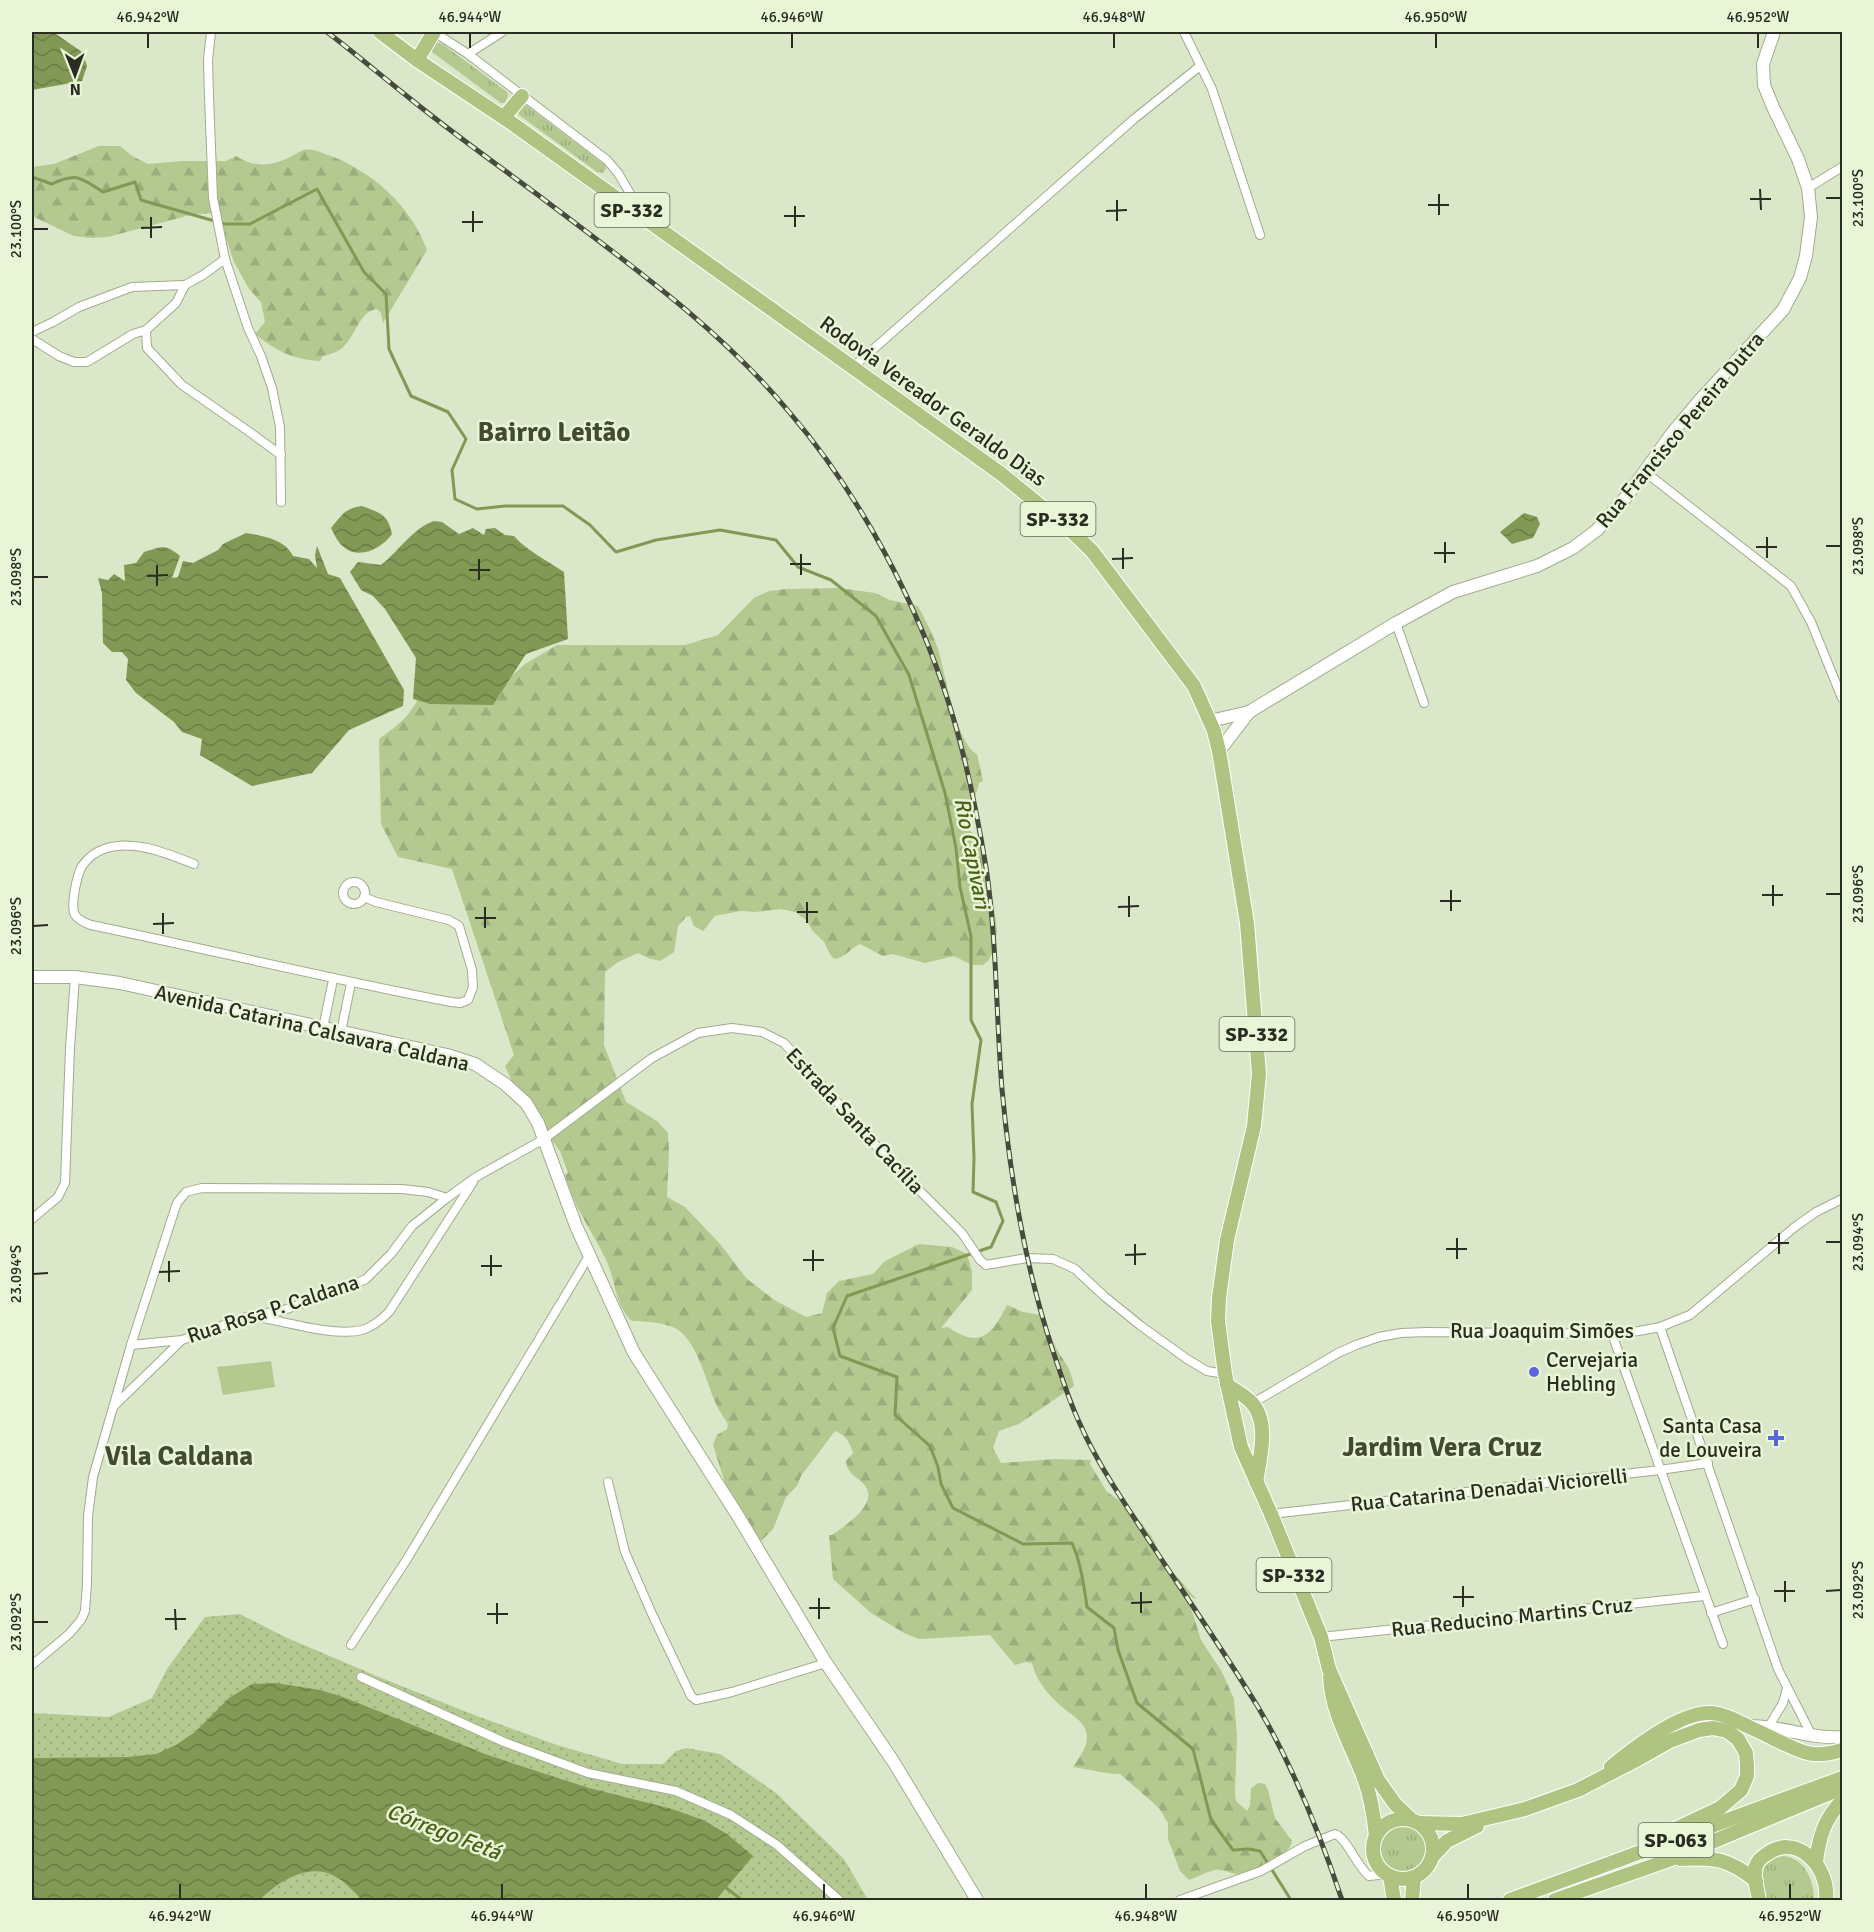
<svg xmlns="http://www.w3.org/2000/svg" width="1874" height="1932" font-family="Signika,sans-serif">
	<style>
		.grass { fill: url(#grass-tufts) }
		.forest { fill: url(#forest-firs) }
		.park { fill: url(#park-dots) }
		.pitch { fill: #b3c990 }
		.water { fill: url(#water-waves) }
		.lines { fill: none; stroke-linecap: round; stroke-linejoin: round }
		.stream { stroke: #819954; stroke-width: 3 }
		.street-casing { stroke: #a1ac8f; stroke-width: 10 }
		.secondary-casing { stroke: #a1ac8f; stroke-width: 14 }
		.primary-casing { stroke: #fff; stroke-width: 16 }
		.street { stroke: #fff; stroke-width: 8 }
		.secondary { stroke: #fff; stroke-width: 12 }
		.primary { stroke: #b0c482; stroke-width: 14 }
		.rail-casing { stroke: #464b3d; stroke-width: 5 }
		.rail { stroke: #e8f5d6; stroke-width: 3; stroke-dasharray: 9; stroke-linecap: butt }
		.ticks { fill: none; stroke: #282c21; stroke-width: 2 }
		.poi-dot { fill: #5b65dd; stroke: #e8f5d6; stroke-width: 2 }
		.labels { text-anchor: middle; stroke-width: 5; stroke-linejoin: round; paint-order: stroke }
		.shield { fill: #e8f5d6; stroke: #626857; stroke-width: 1.5 }
		.shield-label { font-size: 20px; font-weight: bold; fill: #282c21 }
		.street-label { font-size: 21px; fill: #282c21; stroke: #e8f5d6 }
		.poi-label { font-size: 21px; fill: #282c21; stroke: #e8f5d6; text-anchor: start }
		.water-label { font-size: 22px; font-style: italic; fill: #496014; stroke: #e8f5d6 }
		.district-label { font-size: 27px; font-weight: bold; fill: #424b32; stroke: #e8f5d6 }
		.neatline { fill: none; stroke: #282c21; stroke-width: 2 }
		.ticks-label { font-size: 15px; text-anchor: middle; fill: #282c21 }
	</style>
	<defs>
		<pattern id="grass-tufts" width="24" height="20" patternUnits="userSpaceOnUse" patternTransform="scale(1.5)"><rect width="24" height="20" fill="#b3c990"/><path d="M3 7l-1-3M5 7V3M7 7l1-3M15 17l-1-3M17 17v-4M19 17l1-3" fill="none" stroke="#9aad7c"/></pattern>
		<pattern id="forest-firs" width="22" height="20" patternUnits="userSpaceOnUse" patternTransform="scale(1.5)"><rect width="22" height="20" fill="#b3c990"/><path d="M5 1l3.5 6h-7zM16 11l3.5 6h-7z" fill="#9aad7c"/></pattern>
		<pattern id="park-dots" width="8" height="8" patternUnits="userSpaceOnUse" patternTransform="scale(1.5)"><rect width="8" height="8" fill="#b3c990"/><path d="M2 2h.1M6 6h.1" fill="none" stroke="#9aad7c" stroke-width="1.8" stroke-linecap="round"/></pattern>
		<pattern id="water-waves" width="16" height="10" patternUnits="userSpaceOnUse" patternTransform="scale(1.5)"><rect width="16" height="10" fill="#819954"/><path d="M0 5q4-4 8 0t8 0" fill="none" stroke="#6a7d45"/></pattern>
	</defs>
	<rect width="100%" height="100%" fill="#dbe7c9"/>
	<!-- grass -->
	<g class="grass">
		<polygon points="435,41 444,45 507,92 508,95 505,103 501,103 432,52 430,46"/>
		<polygon points="521,105 526,105 605,165 606,169 603,173 597,172 519,115 517,109"/>
		<circle cx="1403" cy="1849" r="23"/>
		<path d="M1784,1856c21,3 30,24 30,44h-50c-4,-22 -9,-39 20,-44z"/>
	</g>
	<!-- forest -->
	<g class="forest">
		<path d="M99,146h21l12,10 16,8 35,-3h43l10,-5c17,11 34,11 52,2 5,-2 11,-7 16,-8 9,-2 19,4 27,6 43,17 80,50 96,94l-44,73 -2,-10 -4,-4c-17,2 -21,25 -32,36 -6,7 -14,9 -22,11l-3,5c-26,-1 -46,-11 -65,-27l10,-12 -4,-20 -12,-13 -15,-27 -15,-44 -7,-5 -22,2 -82,22 -17,1 -17,-2 -42,-20v-49l22,-3z"/>
		<path d="M839,588l36,5 15,7 28,6c7,14 15,28 20,43 7,23 19,96 39,105l6,27 -4,2 -8,30 -8,10 2,4 15,12 4,9 2,28 9,37 2,18 -4,21 -5,9 -5,4h-11l-18,-9 -29,7 -32,-9 -10,2 -23,-12c-10,4 -15,14 -25,15l-4,-3 -7,-14 -12,-12 -6,-10 -11,-8 -14,-3 -26,3 -15,-1 -25,5 -12,15 -9,-5 -4,-10 -4,1 -8,9 -4,26 -14,9 -12,-3 -10,-5 -20,9 -13,10 -1,73 22,57 31,19 11,12 1,19 -2,45 18,10 36,38 26,34 29,22 30,16 16,-4 5,-20 12,-12 34,-7 12,-13 34,-17 33,3 15,7 5,17v19l-31,38 7,-1c33,23 44,7 59,-22l16,7 18,3c7,10 9,20 14,31 9,17 15,19 19,40l-55,38 -20,7 -6,17 8,15 54,-4 36,1 -1,4 17,28 22,15 23,30 13,26 31,36 -7,-4 -4,1 8,18 8,26 21,32 12,27 3,37 -2,56 1,9 11,10 3,-6 1,-17 8,-5 6,1 3,6 7,28 17,23c-3,17 -38,32 -54,33 -8,0 -14,-5 -23,-4 -9,2 -18,7 -26,10l-9,-9 -12,-32v-16l-9,-15 -39,-34c-16,0 -31,-5 -47,-7 4,-6 9,-13 12,-20 8,-23 -11,-29 -24,-41 -13,-11 -25,-26 -29,-43l-6,-1 -11,3 -25,-30 -71,4 -15,-6 -33,-20 -38,-34 -4,-44h3c12,-9 45,-29 34,-48 -7,-11 -18,-10 -20,-26l7,-8c-3,-10 -7,-18 -18,-22l-34,45 -4,10 -11,11 -13,32 -11,11 -2,1 -20,-12 -8,-10 -3,-10 -3,-23 -13,-41 4,-10 10,-6 1,-5c-4,-7 -9,-13 -12,-20 -10,-22 -18,-61 -39,-75 -10,-6 -33,-8 -45,-8 -17,-15 -16,-39 -25,-59 -14,-31 -33,-53 -42,-88l3,-1 -8,-22 -40,-52 -15,-33 9,-11 -62,-186 -54,-12 -17,-33 -2,-85c21,-15 36,-27 44,-53l83,-5 19,-17 32,-19h128l33,-10 36,-37 15,-7 17,-2z"/>
	</g>
	<!-- park -->
	<polygon class="park" points="240,1614 285,1637 379,1677 469,1713 557,1745 622,1764 663,1764 676,1751 687,1748 720,1754 776,1793 844,1859 868,1900 32,1900 32,1713 109,1717 152,1698 167,1669 205,1617"/>
	<!-- pitch -->
	<polygon class="pitch" points="271,1361 275,1387 223,1395 217,1367"/>
	<!-- water -->
	<g class="water">
		<polygon points="32,32 53,32 82,52 87,66 82,81 32,90"/>
		<path d="M362,506c18,7 26,8 30,28 -9,13 -31,26 -47,14 -7,-5 -10,-12 -14,-20 11,-13 14,-20 31,-22z"/>
		<polygon points="1524,513 1537,517 1540,524 1533,538 1512,544 1500,532"/>
		<path d="M434,521l8,1 17,12 14,-6 11,7 2,-6 9,-1 10,7 9,1c13,15 34,25 50,36l4,67 -42,15 -33,51 -63,-1 -17,-5 3,-41 -31,-49 -12,-13 -12,-6 -11,-18 8,-10 23,3c18,-14 32,-37 53,-44z"/>
		<path d="M246,533c17,3 39,6 47,23l16,3 8,9 -2,-13 2,-9 11,28 12,4 64,112 -1,16 -54,24 -37,43 -60,13 -52,-31 2,-16 -20,-7 -8,-10 -38,-29 -10,-13 2,-21 -6,-7h-10l-9,-9 -1,-50 -4,-15 10,2 6,-6 11,7 -1,-16 12,-2 8,-11c17,-5 21,-9 36,4l-8,22 6,-1 5,-16 10,2 25,-13 5,-6z"/>
		<path d="M275,1683l45,7 23,7 142,57 39,13 65,21 83,21 31,11 24,14 26,22 -37,44h-354c-8,-8 -17,-19 -28,-24 -25,-14 -57,6 -74,24h-228v-142l95,-1 29,-3 20,-9 19,-13 34,-34 23,-14z"/>
	</g>
	<g class="lines">
		<!-- stream -->
		<g class="stream">
			<path d="M32,177l20,7c25,-12 29,-6 51,8l32,-10 6,18 84,24h25l67,-35 47,83 22,22 3,55 22,47 37,16 18,27 -14,31 3,29 22,10 28,-3h58l27,19 26,27 40,-12 64,-10 56,10 22,27 33,13 45,36 33,59 36,118 11,55 4,39 11,49v84l10,20 -9,64 2,54 -1,34 23,10 7,19 -12,26 -144,49 -14,32 7,28 57,21 -2,38 35,31 8,21 3,17 12,24 70,36 49,-1c9,20 12,43 15,64l27,21 4,22 19,53 56,46 18,71 22,30 16,-1 11,2 31,49"/>
			<polyline points="725,1887 742,1900"/>
		</g>
		<defs>
			<g id="street">
				<polyline points="211,32 208,60 209,97 213,198 225,259 248,328 261,356 272,388 280,427 281,502"/>
				<polyline points="434,32 468,54 607,160 618,173 641,212"/>
				<polyline points="1184,32 1212,89 1260,235"/>
				<polyline points="468,54 502,32"/>
				<polyline points="1808,188 1842,167"/>
				<polyline points="146,330 147,348 182,385 251,433 281,455"/>
				<polyline points="32,332 53,322 79,307 132,287 185,285"/>
				<polyline points="32,339 59,356 74,362 87,362 133,334 146,330 176,303 185,285 203,275 225,259"/>
				<polyline points="852,368 1134,119 1200,66"/>
				<polyline points="1644,471 1791,586 1811,622 1842,698"/>
				<polyline points="1396,623 1424,703"/>
				<path d="M194,864c-28,-11 -60,-25 -90,-15 -9,3 -17,10 -22,17 -5,9 -12,40 -7,49 4,6 11,8 16,10 120,25 239,54 360,77l9,1 8,-3 5,-13 -1,-17 -13,-44 -10,-6 -73,-18 -12,-5"/>
				<circle cx="354" cy="893" r="11"/>
				<polyline points="323,1028 333,980"/>
				<polyline points="341,1032 351,983"/>
				<polyline points="32,1219 58,1197 65,1183 70,1048 75,977"/>
				<path d="M258,1317c29,5 76,20 104,13 11,-3 19,-10 27,-18l84,-130"/>
				<polyline points="1660,1327 1778,1669 1812,1736"/>
				<polyline points="1612,1334 1723,1644"/>
				<polyline points="131,1345 182,1340 252,1315 281,1311 341,1290 366,1279 391,1254 412,1226 447,1198 476,1177 544,1139 652,1058 698,1033 732,1028 762,1032 784,1043 888,1159 962,1233 980,1260 986,1265 1027,1258 1053,1259 1075,1269 1104,1296 1141,1326 1187,1359 1207,1371 1225,1374"/>
				<polyline points="1253,1403 1338,1353 1356,1345 1379,1337 1401,1333 1428,1332 1612,1334 1639,1331 1660,1327 1690,1315 1796,1226 1816,1212 1842,1199"/>
				<polyline points="113,1407 181,1341"/>
				<polyline points="608,1482 625,1552 652,1614 691,1696 696,1700 732,1692 826,1663"/>
				<polyline points="1271,1514 1660,1470 1708,1463"/>
				<polyline points="1711,1613 1755,1599"/>
				<polyline points="1321,1637 1704,1596"/>
				<polyline points="351,1645 407,1559 589,1256"/>
				<polyline points="32,1665 69,1634 81,1620 85,1611 87,1584 88,1516 93,1477 131,1345 172,1218 177,1203 186,1192 202,1188 402,1189 428,1192 447,1198"/>
				<polyline points="361,1677 504,1742 588,1773 676,1791 731,1815 777,1845 839,1900"/>
				<polyline points="1769,1726 1783,1703 1787,1688"/>
				<path d="M1180,1900l81,-29 44,-25 30,-12c11,3 21,31 34,42l18,-2"/>
			</g>
			<g id="secondary">
				<polyline points="1210,721 1249,712 1396,623 1453,592 1537,566 1573,548 1597,530 1627,496 1673,432 1700,400 1783,310 1800,278 1806,256 1811,217 1808,188 1798,159 1773,107 1764,85 1763,64 1774,32"/>
				<polyline points="1219,751 1249,712"/>
				<polyline points="32,977 75,977 120,983 447,1055 475,1064 505,1084 526,1103 538,1123 576,1226 634,1353 738,1516 826,1663 893,1761 977,1900"/>
				<path d="M1749,1726c33,0 60,13 93,11"/>
			</g>
			<g id="primary">
				<polyline points="380,32 417,60 513,124 1000,473 1068,528 1092,551 1194,686 1214,731 1219,751 1247,923 1259,1074 1254,1126 1227,1240 1219,1298 1218,1321 1225,1374 1241,1447 1271,1514 1321,1637 1329,1669 1378,1780 1395,1804 1412,1820"/>
				<polyline points="417,60 434,32"/>
				<polyline points="504,117 522,96"/>
				<path d="M1227,1385c8,5 17,10 24,17 19,19 9,56 5,80"/>
				<path d="M1330,1677c2,37 21,67 34,101 7,19 10,38 12,58"/>
				<path d="M1611,1767c24,-20 70,-56 101,-54 11,1 21,6 31,11 10,5 20,9 29,14 29,13 37,22 70,12"/>
				<circle cx="1403" cy="1849" r="30"/>
				<polyline points="1419,1823 1462,1824 1525,1809 1578,1790 1638,1759 1670,1741 1699,1730 1713,1728 1727,1731 1738,1739 1746,1753 1747,1765 1747,1776 1741,1790 1720,1808 1671,1831 1659,1846"/>
				<polyline points="1432,1857 1447,1841 1477,1826"/>
				<path d="M1680,1859c34,-2 50,0 76,22"/>
				<path d="M1816,1862c3,-24 8,-43 26,-61"/>
				<polyline points="1390,1876 1394,1900"/>
				<polyline points="1412,1900 1414,1877"/>
				<polyline points="1510,1900 1842,1778"/>
				<polyline points="1555,1900 1666,1861 1842,1788"/>
				<path d="M1759,1900c-1,-8 -5,-18 -4,-28 0,-6 3,-12 9,-16 31,-26 66,10 62,44"/>
			</g>
		</defs>
		<!-- street casing -->
		<use href="#street" class="street-casing"/>
		<!-- secondary casing -->
		<use href="#secondary" class="secondary-casing"/>
		<!-- primary casing -->
		<use href="#primary" class="primary-casing"/>
		<!-- street -->
		<use href="#street" class="street"/>
		<!-- secondary -->
		<use href="#secondary" class="secondary"/>
		<!-- primary -->
		<use href="#primary" class="primary"/>
		<defs>
			<path id="rail" d="M327,32c29,22 57,46 86,69 41,33 83,63 125,94 88,67 181,132 252,218 70,82 127,189 159,291 17,53 28,109 37,163 11,74 10,149 16,222 8,88 23,178 51,262 8,24 16,50 27,73 17,39 45,80 68,115 37,56 75,111 110,168 36,61 62,127 84,193"/>
		</defs>
		<!-- rail casing -->
		<use href="#rail" class="rail-casing"/>
		<!-- rail -->
		<use href="#rail" class="rail"/>
	</g>
	<!-- ticks -->
	<path class="ticks" d="M148,33v15M470,33v15M792,33v15M1114,33v15M1436,33v15M1758,33v15M1760,189l1,21M1439,194v21M1826,198h15M1750,199h21M1117,200v21M1428,205h21M795,206v21M473,211v21M1106,211l21,-1M784,216h21M151,217v21M462,222h21M141,228l21,-1M33,229h15M1767,537v21M1445,542v21M1826,546h15M1756,547h21M1123,548v21M1434,553h21M801,554v21M479,559v21M1112,559l21,-1M790,564h21M157,565v21M469,570h21M147,576l21,-1M33,577h15M1773,885v21M1451,890v21M1826,894h15M1762,895h21M1129,896v21M1440,901h21M807,902v21M485,907v21M1118,907l21,-1M797,912h21M163,913v21M475,918h21M153,924l21,-1M33,926l15,-1M1779,1233v21M1457,1238v21M1826,1242h15M1768,1243h21M1135,1244v21M1446,1249h21M813,1250v21M491,1255v21M1125,1255l21,-1M803,1260h21M169,1261v21M481,1266h21M159,1272l21,-1M33,1274l15,-1M1785,1581v21M1463,1586v21M1774,1591h21M1826,1591l15,-1M1141,1592v21M1453,1597h21M819,1598v21M497,1603v21M1131,1603l21,-1M809,1608h21M175,1609l1,21M487,1614h21M165,1619h21M33,1622h15M180,1884v15M502,1884v15M824,1884v15M1146,1884v15M1468,1884v15M1790,1884v15"/>
	<!-- markers -->
	<g class="poi-dot">
		<circle cx="1534" cy="1372" r="6"/>
		<path d="M1773 1429h6v6h6v6h-6v6h-6v-6h-6v-6h6z"/>
	</g>
	<g class="labels">
		<!-- shield labels -->
		<g class="shield">
			<rect x="594.5" y="193" width="75" height="34" rx="4.5"/>
			<rect x="1020.5" y="502" width="75" height="34" rx="4.5"/>
			<rect x="1219.5" y="1017" width="75" height="34" rx="4.5"/>
			<rect x="1256.5" y="1558" width="75" height="34" rx="4.5"/>
			<rect x="1638.5" y="1823" width="75" height="34" rx="4.5"/>
		</g>
		<g class="shield-label">
			<text x="632" y="217">SP-332</text>
			<text x="1058" y="526">SP-332</text>
			<text x="1257" y="1041">SP-332</text>
			<text x="1294" y="1582">SP-332</text>
			<text x="1676" y="1847">SP-063</text>
		</g>
		<!-- street labels -->
		<g class="street-label">
			<text transform="translate(933 401) rotate(36)" y="7">Rodovia Vereador Geraldo Dias</text>
			<text transform="translate(1680 430) rotate(-50)" y="7">Rua Francisco Pereira Dutra</text>
			<text transform="translate(312 1028) rotate(13)" y="7">Avenida Catarina Calsavara Caldana</text>
			<text transform="translate(855 1121) rotate(47)" y="7">Estrada Santa Cacília</text>
			<text transform="translate(273 1309) rotate(-18)" y="7">Rua Rosa P. Caldana</text>
			<text x="1542" y="1338">Rua Joaquim Simões</text>
			<text transform="translate(1489 1490) rotate(-6)" y="7">Rua Catarina Denadai Viciorelli</text>
			<text transform="translate(1512 1617) rotate(-6)" y="7">Rua Reducino Martins Cruz</text>
		</g>
		<!-- poi labels -->
		<g class="poi-label">
			<text x="1546" y="1367">Cervejaria<tspan x="1546" dy="24">Hebling</tspan></text>
			<text x="1762" y="1433" text-anchor="end">Santa Casa<tspan x="1762" dy="24">de Louveira</tspan></text>
		</g>
		<!-- water labels -->
		<g class="water-label">
			<text transform="translate(973 853) rotate(79)" y="8">Rio Capivari</text>
			<text transform="translate(444 1831) rotate(21)" y="8">Córrego Fetá</text>
		</g>
		<!-- district labels -->
		<g class="district-label">
			<text x="554" y="441">Bairro Leitão</text>
			<text x="1442" y="1456">Jardim Vera Cruz</text>
			<text x="179" y="1465">Vila Caldana</text>
		</g>
	</g>
	<!-- border -->
	<rect width="1874" height="1932" fill="none" stroke="#e8f5d6" stroke-width="66"/>
	<!-- north arrow -->
	<g transform="translate(75 75) rotate(179)" stroke="#e8f5d6" stroke-width="4.5" paint-order="stroke">
	<path d="M0-4.5L10 22L0 15L-10 22Z" fill="#282c21"/>
	<text y="-9" font-size="16" font-weight="bold" text-anchor="middle" fill="#282c21">N</text>
	</g>
	<rect x="33" y="33" width="1808" height="1866" class="neatline"/>
	<g class="ticks-label">
		<text x="148" y="22">46.942°W</text>
		<text x="470" y="22">46.944°W</text>
		<text x="792" y="22">46.946°W</text>
		<text x="1114" y="22">46.948°W</text>
		<text x="1436" y="22">46.950°W</text>
		<text x="1758" y="22">46.952°W</text>
		<text transform="translate(1858 198) rotate(-90)" y="5">23.100°S</text>
		<text transform="translate(16 229) rotate(-90)" y="5">23.100°S</text>
		<text transform="translate(1858 546) rotate(-90)" y="5">23.098°S</text>
		<text transform="translate(16 577) rotate(-90)" y="5">23.098°S</text>
		<text transform="translate(1858 894) rotate(-90)" y="5">23.096°S</text>
		<text transform="translate(16 926) rotate(-90)" y="5">23.096°S</text>
		<text transform="translate(1858 1242) rotate(-90)" y="5">23.094°S</text>
		<text transform="translate(16 1274) rotate(-90)" y="5">23.094°S</text>
		<text transform="translate(1858 1590) rotate(-90)" y="5">23.092°S</text>
		<text transform="translate(16 1622) rotate(-90)" y="5">23.092°S</text>
		<text x="180" y="1921">46.942°W</text>
		<text x="502" y="1921">46.944°W</text>
		<text x="824" y="1921">46.946°W</text>
		<text x="1146" y="1921">46.948°W</text>
		<text x="1468" y="1921">46.950°W</text>
		<text x="1790" y="1921">46.952°W</text>
	</g>
</svg>
